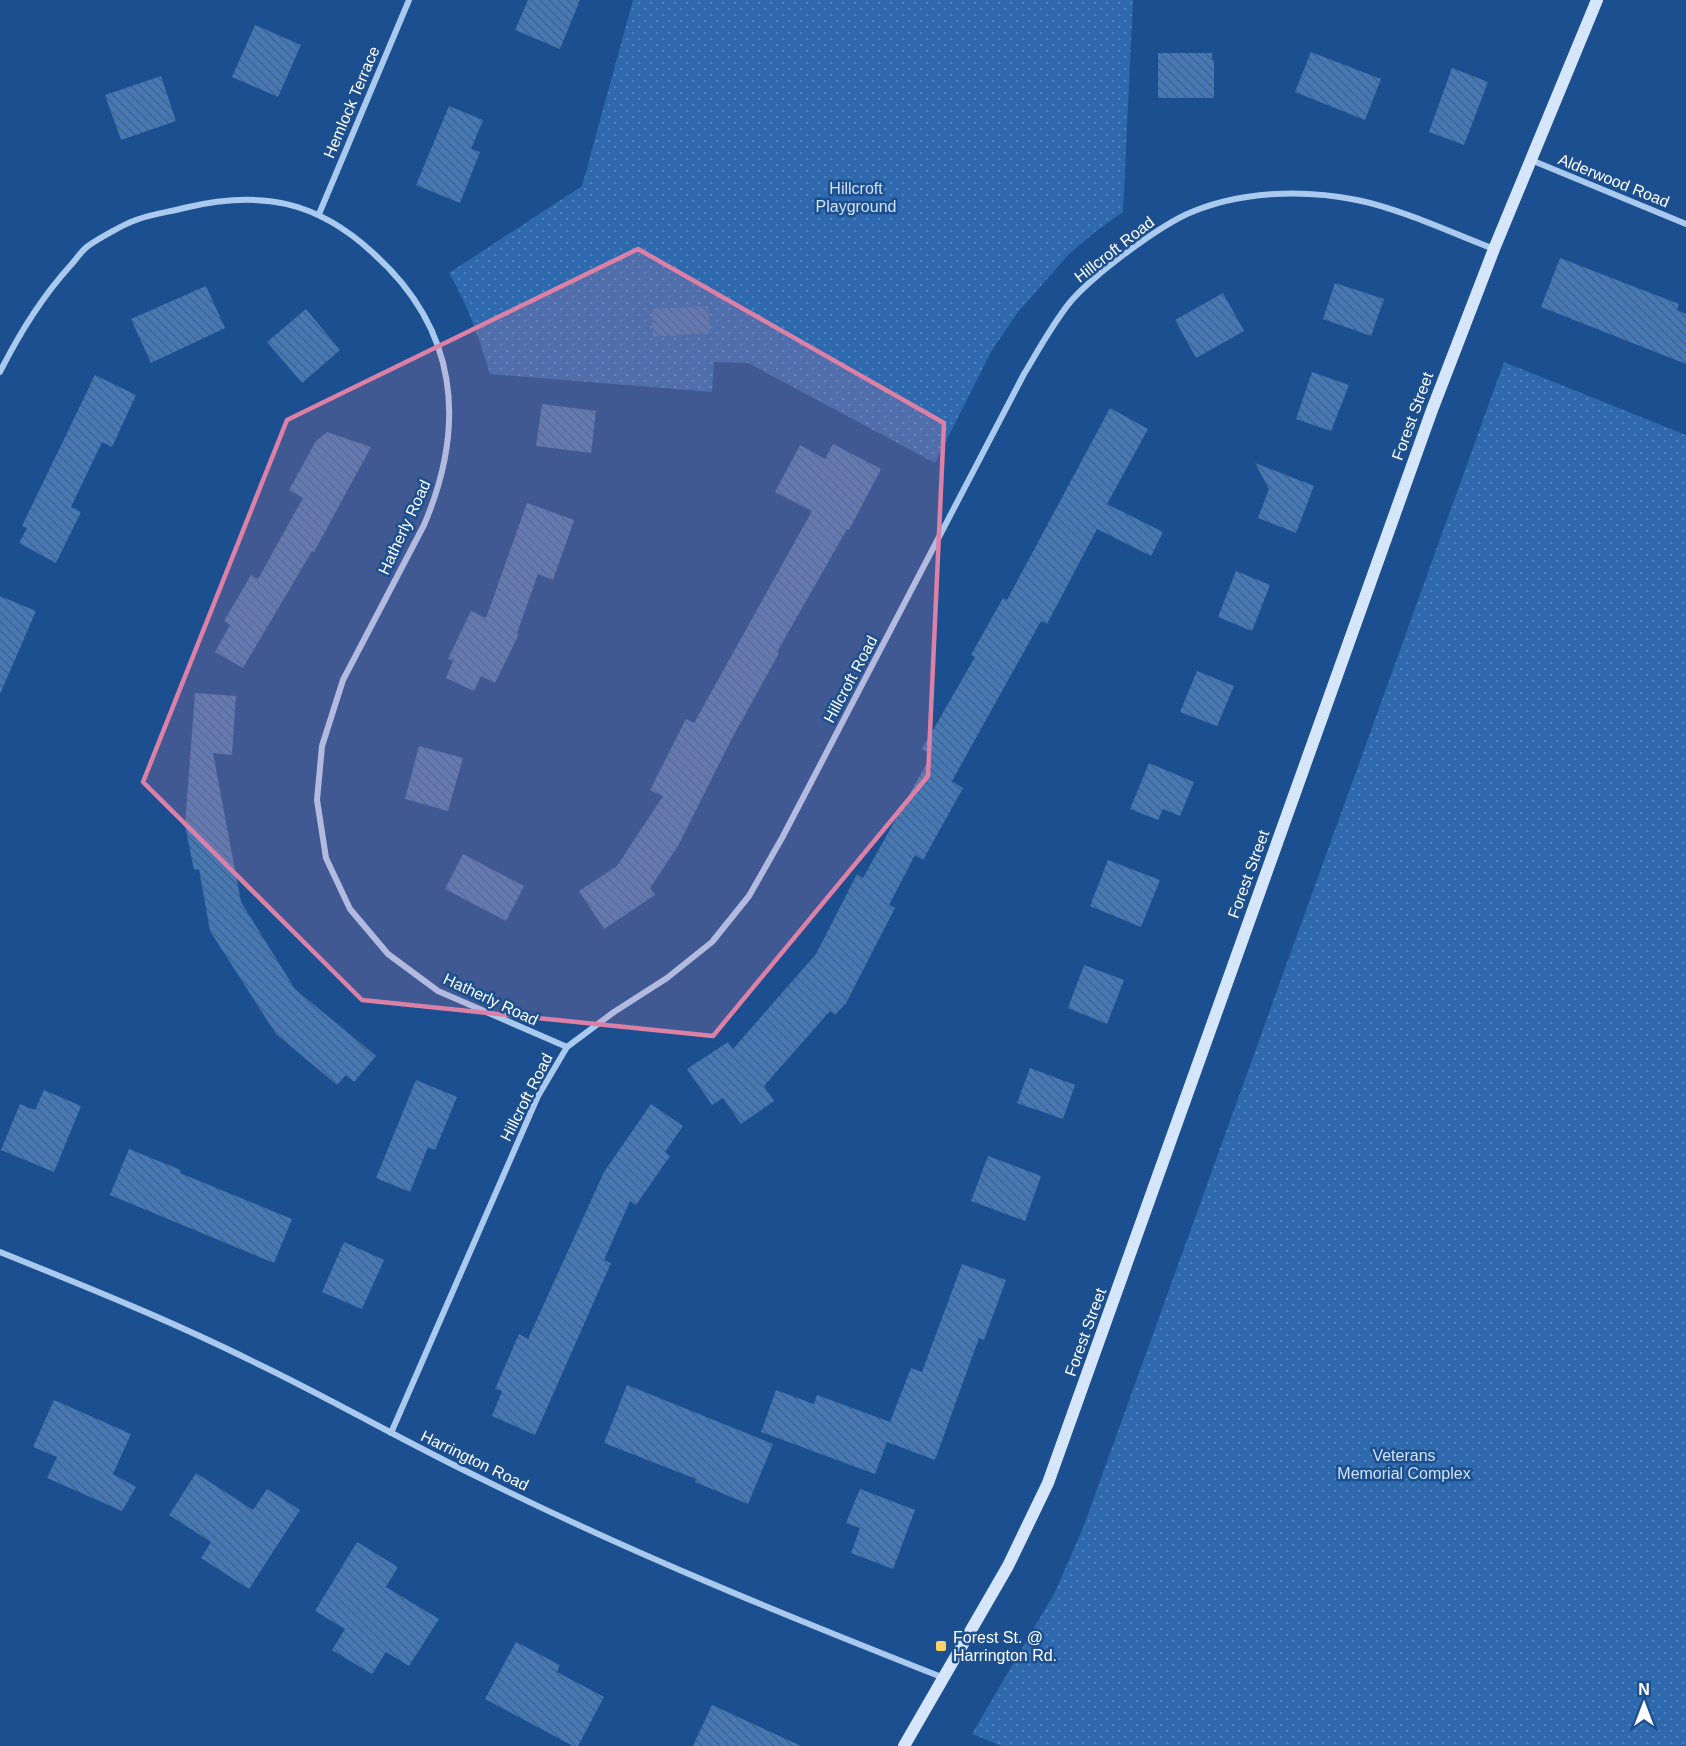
<svg xmlns="http://www.w3.org/2000/svg" width="1686" height="1746" font-family="Arial,sans-serif">
	<style>
		.park { fill: url(#park-dots) }
		.building { fill: url(#building-back-hatch) }
		.lines { fill: none; stroke-linecap: round; stroke-linejoin: round }
		.street { stroke: #a9c9ee; stroke-width: 6 }
		.secondary { stroke: #d6e6fa; stroke-width: 12 }
		.marked { fill: #dd80a5; fill-opacity: 0.2; stroke: #dd80a5; stroke-width: 4.5; stroke-linejoin: round }
		.poi-dot { fill: #ffd166; stroke: #1b4f8f; stroke-width: 2 }
		.labels { text-anchor: middle; stroke-width: 5; stroke-linejoin: round; paint-order: stroke }
		.street-label { font-size: 16px; fill: #fff; stroke: #1b4f8f }
		.park-label { font-size: 16px; fill: #cfe3fa; stroke: #1b4f8f }
		.poi-label { font-size: 16px; fill: #fff; stroke: #1b4f8f; text-anchor: start }
	</style>
	<defs>
		<pattern id="park-dots" width="8" height="8" patternUnits="userSpaceOnUse" patternTransform="scale(1.5)"><rect width="8" height="8" fill="#2e69ad"/><path d="M2 2h.1M6 6h.1" fill="none" stroke="#4d80b9" stroke-width="1.8" stroke-linecap="round"/></pattern>
		<pattern id="building-back-hatch" width="6" height="6" patternUnits="userSpaceOnUse" patternTransform="scale(1.5)"><rect width="6" height="6" fill="#4478b7"/><path d="M-1 5l2 2M0 0l6 6M5-1l2 2" fill="none" stroke="#486282"/></pattern>
	</defs>
	<rect width="100%" height="100%" fill="#1b4f8f"/>
	<!-- park -->
	<g class="park">
		<path d="M633,0h500l-10,212 -28,20 -26,22 -51,58 -26,38 -57,113 -187,-100 -34,-1 -2,30 -222,-18c-11,-36 -22,-69 -41,-101l133,-87z"/>
		<polygon points="1504,362 1686,435 1686,1746 1002,1746 972,1734 1055,1592 1083,1528"/>
	</g>
	<!-- building -->
	<g class="building">
		<polygon points="528,0 580,0 560,49 515,30"/>
		<polygon points="255,25 301,45 278,97 232,77"/>
		<polygon points="1311,52 1381,79 1365,120 1295,92"/>
		<polygon points="1158,53 1212,53 1212,60 1214,60 1214,98 1158,98"/>
		<polygon points="1452,68 1488,82 1464,145 1429,132"/>
		<polygon points="161,76 176,121 121,140 105,95"/>
		<polygon points="449,106 483,120 471,149 480,152 460,203 416,185"/>
		<polygon points="1560,258 1679,304 1677,310 1686,314 1686,364 1541,307"/>
		<polygon points="1335,283 1384,299 1371,336 1323,319"/>
		<polygon points="206,286 225,328 151,363 131,319"/>
		<polygon points="1223,293 1244,331 1196,358 1175,320"/>
		<polygon points="708,306 710,333 653,337 652,309"/>
		<polygon points="306,309 340,350 302,383 267,342"/>
		<polygon points="1312,372 1349,385 1331,431 1296,419"/>
		<polygon points="95,375 136,395 112,447 102,442 71,507 81,512 56,563 19,543 27,528 22,526"/>
		<polygon points="542,404 596,411 591,453 536,446"/>
		<polygon points="1110,408 1148,429 1107,504 1163,532 1151,556 1097,529 1047,624 1041,621 952,781 963,788 923,860 915,855 889,905 895,908 846,1003 835,1015 830,1011 764,1086 774,1101 741,1124 723,1098 712,1105 687,1069 728,1042 733,1049 816,954 857,874 863,878 932,754 922,749 975,657 971,655 1003,598 1007,600"/>
		<polygon points="327,432 371,447 314,552 312,551 243,668 215,652 230,625 224,621 251,575 258,579 303,498 289,490 316,441"/>
		<polygon points="833,444 881,469 849,530 847,529 777,652 779,653 730,742 678,846 650,888 655,895 604,929 579,891 617,866 663,796 650,790 686,719 694,723 812,511 775,492 800,445 825,459"/>
		<polygon points="1255,463 1314,486 1296,533 1258,518 1269,489"/>
		<polygon points="527,503 574,520 553,580 538,574 517,633 519,634 495,683 481,676 474,691 446,678 453,661 448,659 471,611 486,618"/>
		<polygon points="1236,571 1270,585 1252,631 1218,617"/>
		<polygon points="0,596 36,611 0,694"/>
		<polygon points="1197,671 1234,686 1217,726 1180,712"/>
		<polygon points="195,693 236,696 232,755 213,753 241,902 295,989 376,1056 354,1082 346,1075 337,1085 276,1034 210,931 199,869 194,870 185,825"/>
		<polygon points="419,746 463,758 448,811 405,799"/>
		<polygon points="1149,763 1194,782 1180,816 1163,809 1158,820 1130,809"/>
		<polygon points="463,854 524,886 506,921 445,889"/>
		<polygon points="1108,860 1160,880 1141,927 1090,906"/>
		<polygon points="1084,965 1124,980 1107,1024 1068,1008"/>
		<polygon points="1030,1068 1075,1085 1063,1119 1017,1103"/>
		<polygon points="416,1080 457,1097 435,1150 428,1147 410,1192 376,1178"/>
		<polygon points="44,1090 81,1106 54,1172 1,1150 20,1104 35,1110"/>
		<polygon points="651,1104 683,1126 665,1152 670,1156 636,1205 630,1201 604,1260 611,1263 535,1435 492,1416 502,1391 495,1389 519,1334 528,1339 604,1172"/>
		<polygon points="129,1149 181,1170 180,1173 292,1219 274,1263 110,1195"/>
		<polygon points="988,1156 1041,1176 1025,1221 971,1201"/>
		<polygon points="344,1242 384,1260 362,1309 322,1292"/>
		<polygon points="962,1264 1006,1280 984,1340 979,1338 935,1460 887,1442 875,1474 761,1432 776,1390 814,1404 817,1395 890,1422 911,1368 922,1372"/>
		<polygon points="627,1385 773,1444 748,1504 695,1482 696,1479 604,1443"/>
		<polygon points="54,1400 131,1434 113,1474 136,1487 122,1511 47,1478 57,1457 33,1447"/>
		<polygon points="196,1473 253,1510 267,1489 300,1510 249,1589 201,1558 211,1542 169,1515"/>
		<polygon points="860,1489 915,1510 893,1569 851,1553 860,1528 846,1523"/>
		<polygon points="357,1542 398,1567 386,1587 439,1619 409,1666 386,1652 372,1674 332,1650 345,1629 315,1611"/>
		<polygon points="516,1642 560,1665 557,1672 604,1697 578,1746 573,1746 485,1699"/>
		<polygon points="712,1705 801,1746 693,1746"/>
	</g>
	<g class="lines">
		<!-- street -->
		<g class="street">
			<polyline points="1531,160 1686,224"/>
			<polyline points="319,214 409,0"/>
			<path d="M0,372c19,-38 42,-75 70,-106 6,-6 11,-15 18,-20 10,-7 36,-22 48,-26 15,-6 33,-8 48,-12 76,-18 132,-8 189,45 85,76 94,171 51,272l-81,155 -21,66 -5,54 9,58 24,51 38,45 50,37 129,56"/>
			<path d="M0,1252c87,35 174,70 258,112 75,36 147,78 222,114 151,75 307,138 464,200"/>
			<path d="M391,1433l147,-337 29,-49 47,-35 53,-34 45,-36 37,-46 33,-58 242,-464c15,-25 29,-51 47,-73 15,-17 33,-31 51,-45 21,-16 42,-31 65,-42 52,-23 115,-25 170,-14 44,9 95,33 137,49"/>
		</g>
		<!-- secondary -->
		<polyline class="secondary" points="904,1746 1008,1566 1048,1483 1432,410 1494,249 1597,0"/>
	</g>
	<!-- marked area -->
	<path class="marked" d="M638,249l306,174 -16,353 -215,260 -351,-36 -219,-218 144,-362z"/>
	<!-- markers -->
	<rect class="poi-dot" x="935" y="1640" width="12" height="12" rx="3"/>
	<g class="labels">
		<!-- street labels -->
		<g class="street-label">
			<text transform="translate(351 102) rotate(-67)" y="6">Hemlock Terrace</text>
			<text transform="translate(1614 180) rotate(22)" y="6">Alderwood Road</text>
			<text transform="translate(1114 249) rotate(-38)" y="6">Hillcroft Road</text>
			<text transform="translate(1412 416) rotate(-70)" y="6">Forest Street</text>
			<text transform="translate(404 527) rotate(-65)" y="6">Hatherly Road</text>
			<text transform="translate(850 679) rotate(-62)" y="6">Hillcroft Road</text>
			<text transform="translate(1248 874) rotate(-70)" y="6">Forest Street</text>
			<text transform="translate(491 999) rotate(25)" y="6">Hatherly Road</text>
			<text transform="translate(526 1097) rotate(-63)" y="6">Hillcroft Road</text>
			<text transform="translate(1085 1332) rotate(-70)" y="6">Forest Street</text>
			<text transform="translate(475 1460) rotate(26)" y="6">Harrington Road</text>
		</g>
		<!-- park labels -->
		<g class="park-label">
			<text x="856" y="194">Hillcroft<tspan x="856" dy="18">Playground</tspan></text>
			<text x="1404" y="1461">Veterans<tspan x="1404" dy="18">Memorial Complex</tspan></text>
		</g>
		<!-- poi labels -->
		<g class="poi-label">
			<text x="953" y="1643">Forest St. @<tspan x="953" dy="18">Harrington Rd.</tspan></text>
		</g>
	</g>
	<!-- north arrow -->
	<g transform="translate(1644 1704)" stroke="#1b4f8f" stroke-width="4.5" paint-order="stroke">
	<path d="M0-4.5L10 22L0 15L-10 22Z" fill="#ffffff"/>
	<text y="-9" font-size="16" font-weight="bold" text-anchor="middle" fill="#ffffff">N</text>
	</g>
</svg>
